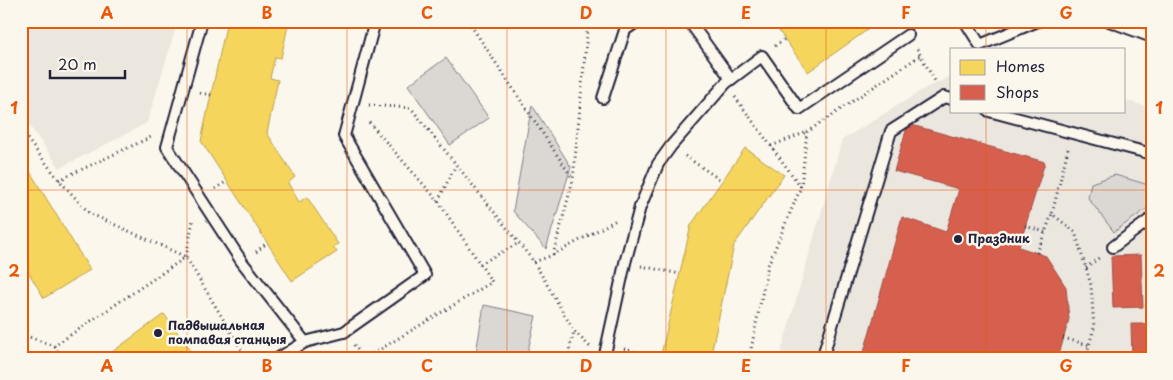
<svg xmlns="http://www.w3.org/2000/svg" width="1173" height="380" font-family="'Playpen Sans',sans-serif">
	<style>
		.built { fill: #ebe7df }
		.green { fill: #dbd8d3; stroke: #7e7d87 }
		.homes { fill: #f6d55c; stroke: #b69f52 }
		.shops { fill: #d6604d; stroke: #a04d48 }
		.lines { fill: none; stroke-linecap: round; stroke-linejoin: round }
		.service-casing { stroke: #22223b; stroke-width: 14 }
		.path { stroke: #22223b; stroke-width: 3; stroke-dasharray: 1 4; stroke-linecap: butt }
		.service { stroke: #fbf7ec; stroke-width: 10 }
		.grid { fill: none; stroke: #e8590c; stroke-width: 1; stroke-opacity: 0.55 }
		.poi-dot { fill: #22223b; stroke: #fbf7ec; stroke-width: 2 }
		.labels { text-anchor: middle; stroke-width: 5; stroke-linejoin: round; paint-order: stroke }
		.poi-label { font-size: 12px; font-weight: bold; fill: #22223b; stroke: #fbf7ec; text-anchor: start }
		.neatline { fill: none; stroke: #e8590c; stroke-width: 2 }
		.grid-label { font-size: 16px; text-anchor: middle; font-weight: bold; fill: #e8590c }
	</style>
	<rect width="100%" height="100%" fill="#fbf7ec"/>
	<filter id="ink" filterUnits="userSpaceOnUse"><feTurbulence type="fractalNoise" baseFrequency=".02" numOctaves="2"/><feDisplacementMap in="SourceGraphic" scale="10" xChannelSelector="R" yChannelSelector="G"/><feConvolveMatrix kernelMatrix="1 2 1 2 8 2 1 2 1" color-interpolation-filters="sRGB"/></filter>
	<g filter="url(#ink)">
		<!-- built -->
		<g class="built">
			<polygon points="21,21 178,21 147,123 60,168 21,114"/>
			<polygon points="952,76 952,111 1124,111 1124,100 1152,108 1152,359 779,359 842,140 927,87"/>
		</g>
		<!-- green -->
		<g class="green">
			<polygon points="446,58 489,118 450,145 408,85"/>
			<polygon points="532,105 571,167 546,249 513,211"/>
			<polygon points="1115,175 1152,186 1152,205 1114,232 1088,198 1091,183"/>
			<polygon points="484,305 536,316 526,359 475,359"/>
		</g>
		<!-- homes -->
		<g class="homes">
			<polygon points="227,21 289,21 281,58 275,57 270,78 278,80 267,133 295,177 288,183 299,202 307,197 338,244 333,247 337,252 292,281 201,141"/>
			<polygon points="772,21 876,21 877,23 808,72"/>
			<polygon points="745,148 784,175 734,245 710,359 660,359 691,225"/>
			<polygon points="21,157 90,270 44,298 21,260"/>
			<polygon points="164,314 192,352 183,359 111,359 108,355"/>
		</g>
		<!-- shops -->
		<g class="shops">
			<polygon points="908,124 1045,162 1019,247 1046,256 1066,287 1069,319 1059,355 1056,359 862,359 902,217 946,232 959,189 894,171"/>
			<polygon points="1141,255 1143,307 1113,308 1111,256"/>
			<polygon points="1131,324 1148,324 1149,359 1132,359"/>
		</g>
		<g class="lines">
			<defs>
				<g id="service">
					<polyline points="202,21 167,147 242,262 305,342"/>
					<polyline points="689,21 731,79"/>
					<polyline points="965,21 980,45 1038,21"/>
					<polyline points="1109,21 1152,37"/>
					<polyline points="603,98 625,30 638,21"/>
					<polyline points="989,111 1152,154"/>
					<polyline points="1113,247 1152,218"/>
					<polyline points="277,359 305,342 344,332 425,275 344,136 374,25 380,21"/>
					<polyline points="604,359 625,263 640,207 658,164 671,146 726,83 762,56 799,109 908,35"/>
					<polyline points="822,359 891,131 944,97 952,99"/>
				</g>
			</defs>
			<!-- service casing -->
			<use href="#service" class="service-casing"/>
			<!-- path -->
			<g class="path">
				<polyline points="468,21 573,179"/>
				<polyline points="775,46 785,39"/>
				<polyline points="917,49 936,83"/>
				<polyline points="200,93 211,95"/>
				<polyline points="735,97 801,187 768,265 749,359"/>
				<polyline points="369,105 411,108 534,262 574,331 590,347"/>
				<polyline points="21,131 59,180 89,213 186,257 247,359"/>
				<polyline points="771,146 807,132"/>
				<polyline points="1068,149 1052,214 1075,232 1091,285 1094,328 1085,359"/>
				<polyline points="685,156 722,181"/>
				<polyline points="59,180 151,137"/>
				<polyline points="801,187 807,132 921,55"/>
				<polyline points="215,189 227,181"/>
				<polyline points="438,201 456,165"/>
				<polyline points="1025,226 1045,232"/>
				<polyline points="256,252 267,243"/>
				<polyline points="1037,253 1052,214"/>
				<polyline points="553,255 573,180 588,23 591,21"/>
				<polyline points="534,262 553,255 618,219"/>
				<polyline points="480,264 519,243"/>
				<polyline points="21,266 24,264"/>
				<polyline points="641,266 680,274"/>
				<polyline points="1086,268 1100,257"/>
				<polyline points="21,337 24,335 54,346 186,257 193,220"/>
				<polyline points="1063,338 1089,345"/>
				<polyline points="354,345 364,359"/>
				<polyline points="54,346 63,359"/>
				<polyline points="624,349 660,358"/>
				<polyline points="364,359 492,282 438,201 367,120"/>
				<polyline points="567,359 574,331"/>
			</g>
			<!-- service -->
			<use href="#service" class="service"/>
		</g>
	</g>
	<!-- grid -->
	<path class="grid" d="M187,21v338M347,21v338M507,21v338M666,21v338M826,21v338M986,21v28M986,111v248M21,190h1131"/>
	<!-- markers -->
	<g class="poi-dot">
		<circle cx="958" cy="239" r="5"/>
		<circle cx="158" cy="333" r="5"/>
	</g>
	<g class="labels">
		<!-- poi labels -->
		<g class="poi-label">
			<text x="968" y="243">Праздник</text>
			<text x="168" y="330">Падвышальная<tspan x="168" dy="14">помпавая станцыя</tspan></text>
		</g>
	</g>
	<!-- margin -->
	<rect width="1173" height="380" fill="none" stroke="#fbf7ec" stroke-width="55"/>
	<!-- legend -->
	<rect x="950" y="48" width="175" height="65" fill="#fbf7ec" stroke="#a4a2a5"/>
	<rect x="960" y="60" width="25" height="15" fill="#f6d55c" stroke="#a4a2a5"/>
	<text x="996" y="72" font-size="15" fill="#22223b">Homes</text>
	<rect x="960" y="85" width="25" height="15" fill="#d6604d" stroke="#a4a2a5"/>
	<text x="996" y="98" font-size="15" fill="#22223b">Shops</text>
	<!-- scale -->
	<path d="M50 70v8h75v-8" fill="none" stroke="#22223b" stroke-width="2.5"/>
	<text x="58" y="70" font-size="15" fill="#22223b" stroke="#fbf7ec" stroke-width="4" paint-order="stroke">20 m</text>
	<rect x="28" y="28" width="1118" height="324" class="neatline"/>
	<g class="grid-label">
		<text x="107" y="19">A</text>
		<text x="267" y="19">B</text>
		<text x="427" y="19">C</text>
		<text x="586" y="19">D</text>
		<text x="746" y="19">E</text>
		<text x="906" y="19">F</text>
		<text x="1066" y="19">G</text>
		<text x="14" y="114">1</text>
		<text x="1159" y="114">1</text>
		<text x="14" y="277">2</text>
		<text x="1159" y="277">2</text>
		<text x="107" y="372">A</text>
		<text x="267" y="372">B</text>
		<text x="427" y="372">C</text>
		<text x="586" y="372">D</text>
		<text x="746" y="372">E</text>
		<text x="906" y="372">F</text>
		<text x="1066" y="372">G</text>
	</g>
</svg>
